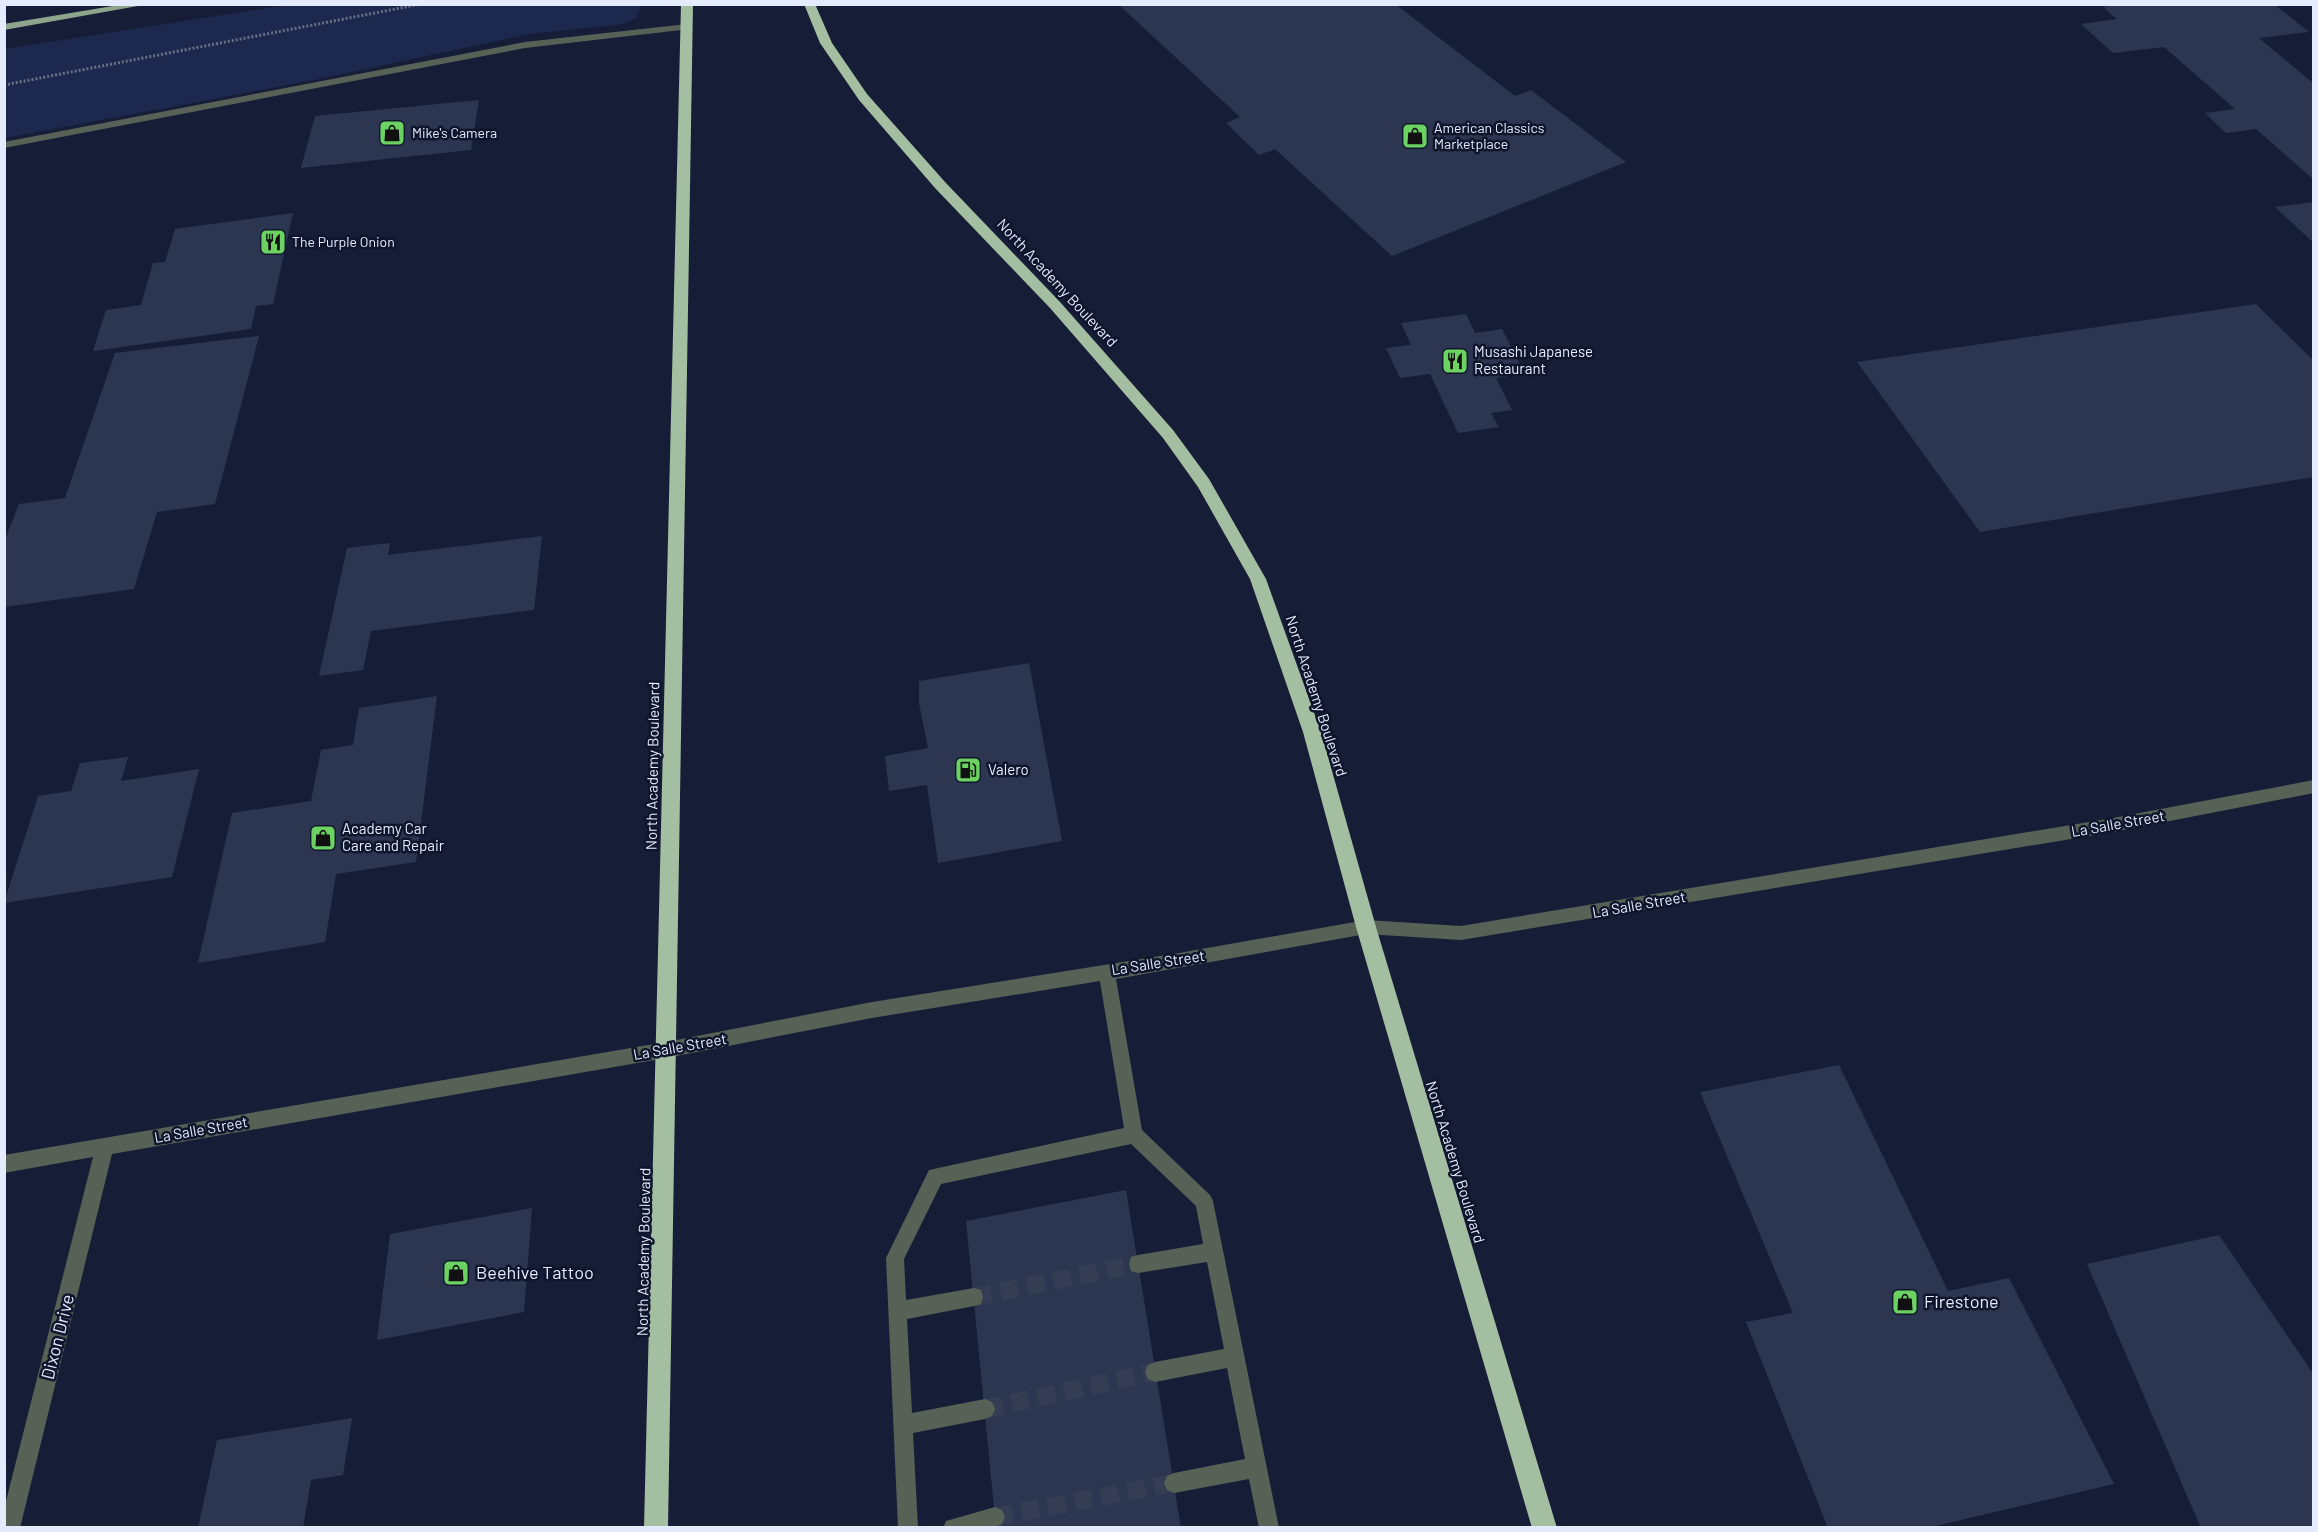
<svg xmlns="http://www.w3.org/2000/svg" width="2318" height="1532" font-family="Barlow,sans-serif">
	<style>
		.green { fill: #1d284f }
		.building { fill: #2d3650 }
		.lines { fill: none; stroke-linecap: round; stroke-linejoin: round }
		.minor-tunnel { stroke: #353d55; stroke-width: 18; stroke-dasharray: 18 9; stroke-linecap: butt }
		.path { stroke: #697086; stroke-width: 3; stroke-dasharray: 2 2; stroke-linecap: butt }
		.minor { fill: #576156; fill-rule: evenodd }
		.major { fill: #8fa48c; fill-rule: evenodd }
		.highway { fill: #a4bea1; fill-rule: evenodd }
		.labels { text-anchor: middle; stroke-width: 5; stroke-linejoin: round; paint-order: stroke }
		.far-poi-label { font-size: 14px; fill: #e4ebfc; stroke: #0e152c; text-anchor: start }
		.street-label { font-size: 15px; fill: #e4ebfc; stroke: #0e152c }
		.poi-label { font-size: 15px; fill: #e4ebfc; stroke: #0e152c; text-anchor: start }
		.near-poi-label { font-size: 18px; fill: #e4ebfc; stroke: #0e152c; text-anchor: start }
		.near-street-label { font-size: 18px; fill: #e4ebfc; stroke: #0e152c }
	</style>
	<rect width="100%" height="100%" fill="#161e37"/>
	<!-- green -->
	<polygon class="green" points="287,5 287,4 641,5 637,17 624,24 530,34 314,80 5,138 5,49"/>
	<!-- building -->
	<g class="building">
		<polygon points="1118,4 1395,4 1515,96 1531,90 1626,162 1392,256 1275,149 1259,155 1226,123 1240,117"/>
		<polygon points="2122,4 2274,4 2309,32 2259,38 2314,84 2314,180 2256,129 2226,133 2205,113 2235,109 2164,47 2113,53 2081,24 2117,19 2103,7"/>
		<polygon points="479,100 471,150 301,168 315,116"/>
		<polygon points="2314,202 2314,243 2275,207"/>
		<polygon points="293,213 273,304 256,306 251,329 93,351 106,310 141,305 153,263 165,262 175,229"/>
		<polygon points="2256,304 2314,361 2314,477 1980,532 1857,362"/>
		<polygon points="1466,314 1475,333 1502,329 1525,374 1496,378 1512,410 1491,413 1499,427 1458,433 1430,374 1400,378 1386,348 1411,345 1401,323"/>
		<polygon points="259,336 215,504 157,512 134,589 4,607 4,542 19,504 65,498 115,353"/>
		<polygon points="542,536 534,610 371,631 363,670 319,676 347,548 390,543 388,555"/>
		<polygon points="1029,663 1062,841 938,863 927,785 889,791 885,756 928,748 919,703 919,681"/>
		<polygon points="437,696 416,862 336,874 325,942 198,963 232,813 311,801 321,750 353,745 359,708"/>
		<polygon points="128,757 121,781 199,769 172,877 4,903 38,796 71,791 80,763"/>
		<polygon points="1839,1065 1948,1291 2009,1278 2114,1484 1927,1528 1828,1528 1746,1322 1793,1313 1700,1092"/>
		<polygon points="1126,1190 1181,1528 996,1528 966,1221"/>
		<polygon points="532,1208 524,1312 377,1340 390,1234"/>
		<polygon points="2219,1235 2314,1375 2314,1528 2201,1528 2087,1264"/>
		<polygon points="352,1418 343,1475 311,1480 303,1528 198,1528 217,1440"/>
	</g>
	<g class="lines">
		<!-- minor-tunnel -->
		<g class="minor-tunnel">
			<polyline points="974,1297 1138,1264"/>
			<polyline points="985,1409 1155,1372"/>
			<polyline points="995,1517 1174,1483"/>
		</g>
		<!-- path -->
		<polyline class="path" points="4,85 421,4"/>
		<!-- minor -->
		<g class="minor">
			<polygon points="687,24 690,25 690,29 525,48 4,148 4,142 525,42"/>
			<polygon points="2314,780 2314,793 2113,832 1461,940 1366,934 1116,979 1142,1130 1210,1195 1213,1201 1279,1528 1259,1528 1249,1479 1174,1493 1167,1490 1164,1483 1167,1476 1174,1473 1245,1459 1227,1368 1155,1382 1148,1379 1145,1372 1148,1365 1155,1362 1224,1349 1207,1262 1138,1273 1131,1271 1129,1264 1131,1257 1138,1255 1203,1244 1196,1206 1131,1144 941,1184 904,1259 906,1300 974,1288 981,1290 983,1297 981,1304 974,1306 907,1319 912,1413 985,1399 992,1402 995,1409 992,1416 985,1419 913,1433 918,1528 898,1528 886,1258 929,1170 1124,1128 1100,981 872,1018 666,1058 112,1154 20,1528 4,1528 4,1509 93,1157 4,1173 4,1155 666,1042 872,1002 1179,953 1366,920 1461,926 2113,818"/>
			<polygon points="995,1507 1002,1510 1005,1517 1002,1524 995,1527 943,1528 946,1521"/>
		</g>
		<!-- major -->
		<polygon class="major" points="125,4 149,4 4,30 4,24"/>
		<!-- highway -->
		<g class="highway">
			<polygon points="681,4 693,4 668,1528 644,1528"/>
			<polygon points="804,4 815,4 832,43 867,94 945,182 1060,302 1173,430 1209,479 1266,579 1321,732 1376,927 1557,1528 1532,1528 1356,927 1303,732 1250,579 1198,487 1163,438 1050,308 935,188 859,100 820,43"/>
		</g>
	</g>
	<!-- icons -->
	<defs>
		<symbol id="shop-square" viewBox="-11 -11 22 22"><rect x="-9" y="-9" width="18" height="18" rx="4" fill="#6cd362" stroke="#0e152c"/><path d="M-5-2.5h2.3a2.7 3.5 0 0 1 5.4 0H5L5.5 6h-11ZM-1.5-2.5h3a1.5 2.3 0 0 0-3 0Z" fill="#111"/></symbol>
		<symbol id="restaurant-square" viewBox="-11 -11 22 22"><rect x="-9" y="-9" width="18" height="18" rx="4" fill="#6cd362" stroke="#0e152c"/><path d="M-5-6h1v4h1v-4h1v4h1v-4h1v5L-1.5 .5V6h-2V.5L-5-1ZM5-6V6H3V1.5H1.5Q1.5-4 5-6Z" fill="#111"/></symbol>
		<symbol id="fuel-square" viewBox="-11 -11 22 22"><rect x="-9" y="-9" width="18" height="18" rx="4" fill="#6cd362" stroke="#0e152c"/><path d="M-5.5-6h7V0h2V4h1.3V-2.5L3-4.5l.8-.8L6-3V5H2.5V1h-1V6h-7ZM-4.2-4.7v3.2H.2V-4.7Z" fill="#111"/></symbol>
	</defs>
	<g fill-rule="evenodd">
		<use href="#shop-square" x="377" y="118" width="30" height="30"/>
		<use href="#shop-square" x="1400" y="121" width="30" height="30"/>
		<use href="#restaurant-square" x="258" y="227" width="30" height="30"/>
		<use href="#restaurant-square" x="1440" y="346" width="30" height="30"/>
		<use href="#fuel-square" x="953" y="755" width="30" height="30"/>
		<use href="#shop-square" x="308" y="823" width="30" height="30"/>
		<use href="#shop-square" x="441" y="1258" width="30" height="30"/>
		<use href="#shop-square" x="1890" y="1287" width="30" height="30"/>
	</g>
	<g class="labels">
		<!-- far-poi labels -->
		<g class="far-poi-label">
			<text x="1434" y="133">American Classics<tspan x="1434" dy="16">Marketplace</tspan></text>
			<text x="412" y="138">Mike's Camera</text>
			<text x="292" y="247">The Purple Onion</text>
		</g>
		<!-- street labels -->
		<g class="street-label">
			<text transform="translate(1057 283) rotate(47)" y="5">North Academy Boulevard</text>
			<text transform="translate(1316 696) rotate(72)" y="5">North Academy Boulevard</text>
			<text transform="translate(653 766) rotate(-89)" y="5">North Academy Boulevard</text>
			<text transform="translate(2118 824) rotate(-10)" y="5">La Salle Street</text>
			<text transform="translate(1639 905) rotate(-10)" y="5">La Salle Street</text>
			<text transform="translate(1158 963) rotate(-9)" y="5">La Salle Street</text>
			<text transform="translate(680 1047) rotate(-10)" y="5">La Salle Street</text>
			<text transform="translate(201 1130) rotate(-10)" y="5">La Salle Street</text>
			<text transform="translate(1455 1162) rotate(73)" y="5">North Academy Boulevard</text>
			<text transform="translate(644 1252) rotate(-89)" y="5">North Academy Boulevard</text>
		</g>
		<!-- poi labels -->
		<g class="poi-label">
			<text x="1474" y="357">Musashi Japanese<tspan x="1474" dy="17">Restaurant</tspan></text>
			<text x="988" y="775">Valero</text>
			<text x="342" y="834">Academy Car<tspan x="342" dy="17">Care and Repair</tspan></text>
		</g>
		<!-- near-poi labels -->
		<g class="near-poi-label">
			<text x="476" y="1279">Beehive Tattoo</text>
			<text x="1924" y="1308">Firestone</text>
		</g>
		<!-- near-street labels -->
		<g class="near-street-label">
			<text transform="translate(58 1337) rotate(-76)" y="6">Dixon Drive</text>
		</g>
	</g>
	<!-- border -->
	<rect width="2318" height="1532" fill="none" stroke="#e4ebfc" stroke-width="12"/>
</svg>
